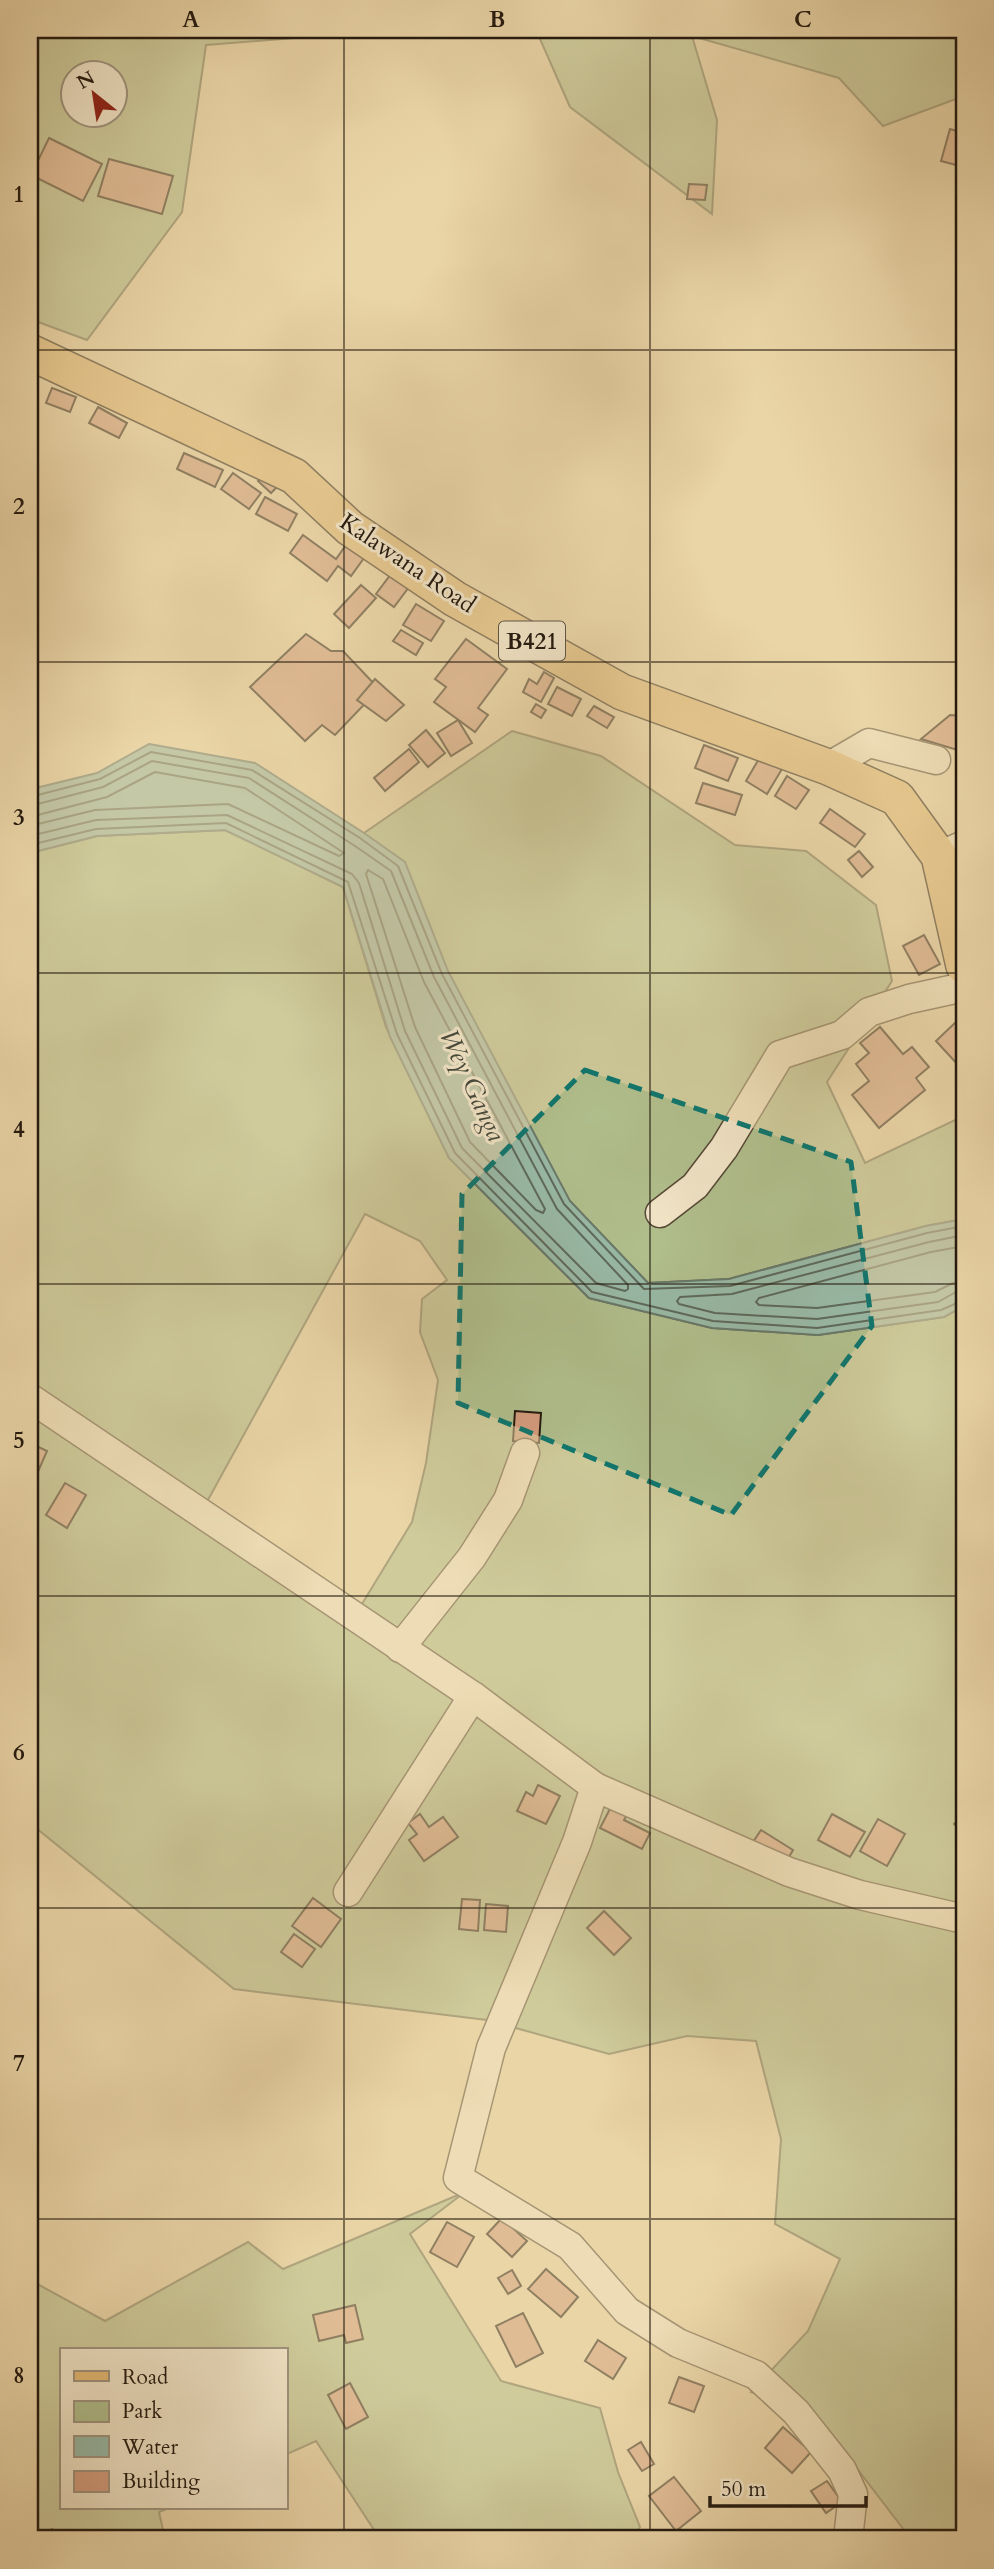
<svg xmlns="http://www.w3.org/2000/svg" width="994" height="2569" font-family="Cardo,serif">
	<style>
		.green { fill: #b0be8c; stroke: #6a6c4e; stroke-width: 2; fill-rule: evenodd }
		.water { fill: #98b9a6; stroke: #69796a; stroke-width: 2 }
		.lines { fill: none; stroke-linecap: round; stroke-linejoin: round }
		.shore { stroke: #5e695a; stroke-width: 2 }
		.building { fill: #d59d7f; stroke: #23190f; stroke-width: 2 }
		.minor-casing { stroke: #554835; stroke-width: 31 }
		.major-casing { stroke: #23190f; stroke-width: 38 }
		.minor { stroke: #f1e4c6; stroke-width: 28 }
		.major { stroke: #e5ba74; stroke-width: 35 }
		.marked { fill: none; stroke: #0f766e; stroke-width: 5; stroke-dasharray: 14 9; stroke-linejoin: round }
		.grid { fill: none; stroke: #23190f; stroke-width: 2; stroke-opacity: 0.55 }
		.labels { text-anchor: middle; stroke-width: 6; stroke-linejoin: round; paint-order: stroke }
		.shield { fill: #f1e4c6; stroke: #615646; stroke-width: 2 }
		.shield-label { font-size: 23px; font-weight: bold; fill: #23190f }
		.street-label { font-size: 24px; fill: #23190f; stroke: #f1e4c6 }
		.water-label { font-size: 26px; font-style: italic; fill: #46493c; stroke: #f1e4c6 }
		.neatline { fill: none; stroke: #23190f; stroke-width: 2.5 }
		.grid-label { font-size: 23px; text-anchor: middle; font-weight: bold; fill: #23190f }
	</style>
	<rect width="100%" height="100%" fill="#ead5a7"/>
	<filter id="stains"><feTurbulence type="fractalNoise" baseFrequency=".00286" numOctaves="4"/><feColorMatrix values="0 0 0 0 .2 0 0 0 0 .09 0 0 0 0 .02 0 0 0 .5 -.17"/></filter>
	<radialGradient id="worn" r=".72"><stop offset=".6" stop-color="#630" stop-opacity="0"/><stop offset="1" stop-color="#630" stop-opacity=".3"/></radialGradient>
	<!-- green -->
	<g class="green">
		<path d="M30,30h365l-189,15 -24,167 -95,128 -57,-21zM74,74h42v42h-42z"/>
		<polygon points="536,30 964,30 964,96 883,126 839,78 692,36 717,120 712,214 570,107"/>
		<polygon points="512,731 601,756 735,845 806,851 876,905 892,981 827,1082 865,1163 955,1120 964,1124 964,1219 926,1226 729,1279 648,1283 566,1197 364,833"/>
		<path d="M225,830l118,57 43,140 63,131 140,140 123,30 106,7 126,-18 20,-11v1233h-53l-95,-124 -65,-23 57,-61 32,-72 -65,-35 6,-85 -25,-98 -69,-5 -78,18 -122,-34 -253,-31 -204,-166v-970l67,-17zM365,1214l55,27 27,39 -25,19 -2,33 18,48 -12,83 -14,59 -58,95 -151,-108z"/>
		<polygon points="465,2192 410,2234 501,2381 600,2408 618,2472 640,2527 633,2539 380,2539 316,2441 285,2455 285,2350 61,2350 61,2508 169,2508 159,2512 165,2539 30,2539 30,2280 105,2321 248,2242 283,2269"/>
	</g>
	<!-- water -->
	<polygon class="water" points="149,744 255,763 364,833 405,862 448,971 570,1201 648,1283 729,1279 926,1226 964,1219 964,1306 944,1317 818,1335 712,1328 589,1298 449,1158 390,1037 343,887 225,830 97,836 30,853 30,792 36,788 97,773"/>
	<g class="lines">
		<!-- shore -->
		<g class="shore">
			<polyline points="30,797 100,779 151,752 252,770 360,838 398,866 442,974 564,1204 644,1289 730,1286 927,1233 964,1226"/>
			<polyline points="30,806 103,787 152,761 249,778 355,846 391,871 434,977 557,1209 628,1285 628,1289 625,1291 596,1283 462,1148 405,1031 359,883 352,874 227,815 96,820 30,836"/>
			<polyline points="30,817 107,797 155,772 245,788 344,853 339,856 228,804 95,810 30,826"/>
			<polyline points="30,845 96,829 226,823 348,882 397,1034 455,1153 592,1292 713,1321 817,1328 941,1310 964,1300"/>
			<polygon points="368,870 383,879 424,982 545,1209 543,1213 536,1210 470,1142 415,1027 366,874"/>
			<polyline points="964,1235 929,1242 732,1294 680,1297 677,1301 679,1304 715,1313 817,1319 938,1302 956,1292 964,1291"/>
			<polyline points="964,1246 931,1252 759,1298 756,1302 759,1305 817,1308 935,1292 953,1283 964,1281"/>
		</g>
	</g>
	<!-- building -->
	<g class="building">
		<polygon points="950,129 964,133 956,165 941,161"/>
		<polygon points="49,138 102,164 83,201 31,175"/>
		<polygon points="109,159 173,176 162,214 98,196"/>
		<polygon points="689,184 707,185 705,200 687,199"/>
		<polygon points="52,388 76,397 70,412 46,403"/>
		<polygon points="98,407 127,423 119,438 89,423"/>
		<polygon points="184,453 223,470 215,487 177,469"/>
		<polygon points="268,471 281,483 271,493 258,481"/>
		<polygon points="233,473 261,493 249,509 221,489"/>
		<polygon points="265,497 297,514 288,531 256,514"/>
		<polygon points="303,535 336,559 346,545 364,558 351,576 338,566 327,581 290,553"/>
		<polygon points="391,574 409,587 394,607 376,594"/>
		<polygon points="361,585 376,598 349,628 334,614"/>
		<polygon points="416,604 444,621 431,641 403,625"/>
		<polygon points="401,630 423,643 416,655 393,641"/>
		<polygon points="306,634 331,651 343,651 379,689 335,735 322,725 305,741 250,687"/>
		<polygon points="466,639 507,669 478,708 488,715 475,732 434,702 446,687 435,679"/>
		<polygon points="544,672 554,678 541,702 523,692 529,679 537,684"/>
		<polygon points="375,679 404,705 386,721 357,700"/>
		<polygon points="557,687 581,699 572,716 548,704"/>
		<polygon points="536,704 546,710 541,718 531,712"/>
		<polygon points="594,706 614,717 607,728 587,716"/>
		<polygon points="950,715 964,716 964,752 921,739"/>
		<polygon points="458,720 472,743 451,756 437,733"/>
		<polygon points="426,730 445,753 428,767 409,745"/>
		<polygon points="704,745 738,758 728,781 695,768"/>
		<polygon points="409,749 419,762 385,791 374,778"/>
		<polygon points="760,757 782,769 767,794 746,781"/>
		<polygon points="787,776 809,790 796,809 775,796"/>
		<polygon points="703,783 742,795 735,815 696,803"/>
		<polygon points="830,809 865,834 855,847 820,823"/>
		<polygon points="859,851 873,867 862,877 848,860"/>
		<polygon points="924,935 940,964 919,975 903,946"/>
		<polygon points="957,1021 964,1029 964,1061 959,1066 936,1041"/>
		<polygon points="880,1027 903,1054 912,1047 929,1067 916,1078 925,1090 879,1128 852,1095 869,1081 856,1064 869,1053 860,1043"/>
		<polygon points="515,1411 541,1413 539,1443 513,1441"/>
		<polygon points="30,1443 47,1451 30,1490"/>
		<polygon points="65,1483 86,1495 67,1528 46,1515"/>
		<polygon points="538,1785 560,1796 546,1824 517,1811 526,1792 533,1796"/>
		<polygon points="612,1805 628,1813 624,1820 650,1833 642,1849 600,1828"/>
		<polygon points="964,1813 964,1833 954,1824"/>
		<polygon points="420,1814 429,1827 443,1817 458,1837 424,1861 409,1840 417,1834 408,1823"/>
		<polygon points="832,1814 865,1832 850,1857 818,1840"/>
		<polygon points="878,1819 905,1834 887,1866 860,1851"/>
		<polygon points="761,1830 793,1850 786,1862 753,1842"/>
		<polygon points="313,1898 341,1919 321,1947 292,1926"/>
		<polygon points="462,1899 480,1900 478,1931 459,1929"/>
		<polygon points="486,1904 508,1906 506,1932 484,1930"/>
		<polygon points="604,1911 631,1938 614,1955 587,1928"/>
		<polygon points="294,1934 315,1949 302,1967 281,1952"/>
		<polygon points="502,2218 527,2241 512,2257 487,2234"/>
		<polygon points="447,2222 474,2237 457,2267 430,2252"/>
		<polygon points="546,2269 578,2297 561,2317 528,2289"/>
		<polygon points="512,2270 521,2286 508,2294 498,2278"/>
		<polygon points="355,2305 363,2339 346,2343 344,2335 319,2341 313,2315"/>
		<polygon points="523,2313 543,2353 516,2367 496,2326"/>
		<polygon points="598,2340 626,2358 613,2379 585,2361"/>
		<polygon points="679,2377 704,2386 694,2412 669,2403"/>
		<polygon points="350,2383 368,2417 346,2429 328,2395"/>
		<polygon points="783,2427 811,2452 792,2473 765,2448"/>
		<polygon points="641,2442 654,2464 642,2471 628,2450"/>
		<polygon points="674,2477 701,2511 676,2531 649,2496"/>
		<polygon points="827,2481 842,2502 826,2513 811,2491"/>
		<polygon points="52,2529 56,2539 30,2539 30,2538"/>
	</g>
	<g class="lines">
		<defs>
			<g id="minor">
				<polyline points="828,767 869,743 936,760"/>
				<polyline points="939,856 964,845"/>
				<polyline points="660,1213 695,1186 724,1148 780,1055 842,1035 869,1012 909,999 964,987"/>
				<polyline points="30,1398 473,1696 595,1787 789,1872 860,1895 964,1919"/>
				<polyline points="400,1648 472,1557 508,1500 525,1453"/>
				<polyline points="595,1787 577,1842 491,2048 458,2178 570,2246 627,2311 678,2343 756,2375 796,2412 842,2470 853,2494 848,2539"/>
				<polyline points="348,1892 473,1696"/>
			</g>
			<polyline id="major" points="30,352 294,476 350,528 455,599 622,692 828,767 897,798 939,856 964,966"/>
		</defs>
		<!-- minor casing -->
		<use href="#minor" class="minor-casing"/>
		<!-- major casing -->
		<use href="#major" class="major-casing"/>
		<!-- minor -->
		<use href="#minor" class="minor"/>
		<!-- major -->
		<use href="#major" class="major"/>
	</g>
	<!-- marked area -->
	<path d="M0 0H994V2569H0ZM585,1070l266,92 21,164 -141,189 -273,-112 4,-209z" fill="#ead5a7" fill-opacity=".55" fill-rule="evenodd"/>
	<path class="marked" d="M585,1070l266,92 21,164 -141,189 -273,-112 4,-209z"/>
	<!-- grid -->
	<path class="grid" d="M344,30v2509M650,30v2509M30,350h934M30,662h934M30,973h934M30,1284h934M30,1596h934M30,1908h934M30,2219h934"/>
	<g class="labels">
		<!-- shield labels -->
		<rect class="shield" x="499" y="621.5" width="66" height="39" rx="5"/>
		<g class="shield-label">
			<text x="532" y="649">B421</text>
		</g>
		<!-- street labels -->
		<g class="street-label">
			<text transform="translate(408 563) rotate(34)" y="8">Kalawana Road</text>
		</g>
		<!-- water labels -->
		<g class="water-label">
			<text transform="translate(473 1085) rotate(65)" y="9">Wey Ganga</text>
		</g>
	</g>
	<!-- margin -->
	<rect width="994" height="2569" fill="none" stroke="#ead5a7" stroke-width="77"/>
	<!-- legend -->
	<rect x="60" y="2348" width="228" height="161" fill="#f1e4c6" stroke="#9f937d" stroke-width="2"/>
	<rect x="74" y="2371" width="35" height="10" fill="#e5ba74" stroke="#9f937d" stroke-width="2"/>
	<text x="122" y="2384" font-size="21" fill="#23190f">Road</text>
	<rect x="74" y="2401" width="35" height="21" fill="#b0be8c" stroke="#9f937d" stroke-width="2"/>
	<text x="122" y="2418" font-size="21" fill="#23190f">Park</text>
	<rect x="74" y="2436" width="35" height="21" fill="#98b9a6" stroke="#9f937d" stroke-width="2"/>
	<text x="122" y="2454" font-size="21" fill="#23190f">Water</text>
	<rect x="74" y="2471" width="35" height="21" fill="#d59d7f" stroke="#9f937d" stroke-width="2"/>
	<text x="122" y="2488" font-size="21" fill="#23190f">Building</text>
	<!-- north arrow -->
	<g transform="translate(94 94) rotate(330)"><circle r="33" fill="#f1e4c6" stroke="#9f937d" stroke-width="2"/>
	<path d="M0-5L12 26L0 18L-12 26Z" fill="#8f2418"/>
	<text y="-10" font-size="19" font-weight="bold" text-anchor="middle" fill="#23190f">N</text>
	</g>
	<!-- scale -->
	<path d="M710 2496v10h156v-10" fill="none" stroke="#23190f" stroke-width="3.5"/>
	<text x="721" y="2496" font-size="21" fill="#23190f" stroke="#f1e4c6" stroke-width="5" paint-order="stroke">50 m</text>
	<rect x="38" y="38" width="918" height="2492" class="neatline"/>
	<g class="grid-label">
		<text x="191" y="27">A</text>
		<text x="497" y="27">B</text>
		<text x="803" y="27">C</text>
		<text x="19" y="202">1</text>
		<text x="19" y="514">2</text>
		<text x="19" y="825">3</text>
		<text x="19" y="1137">4</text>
		<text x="19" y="1448">5</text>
		<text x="19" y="1760">6</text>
		<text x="19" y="2071">7</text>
		<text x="19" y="2383">8</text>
	</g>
	<rect width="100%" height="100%" filter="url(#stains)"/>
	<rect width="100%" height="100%" fill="url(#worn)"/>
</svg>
